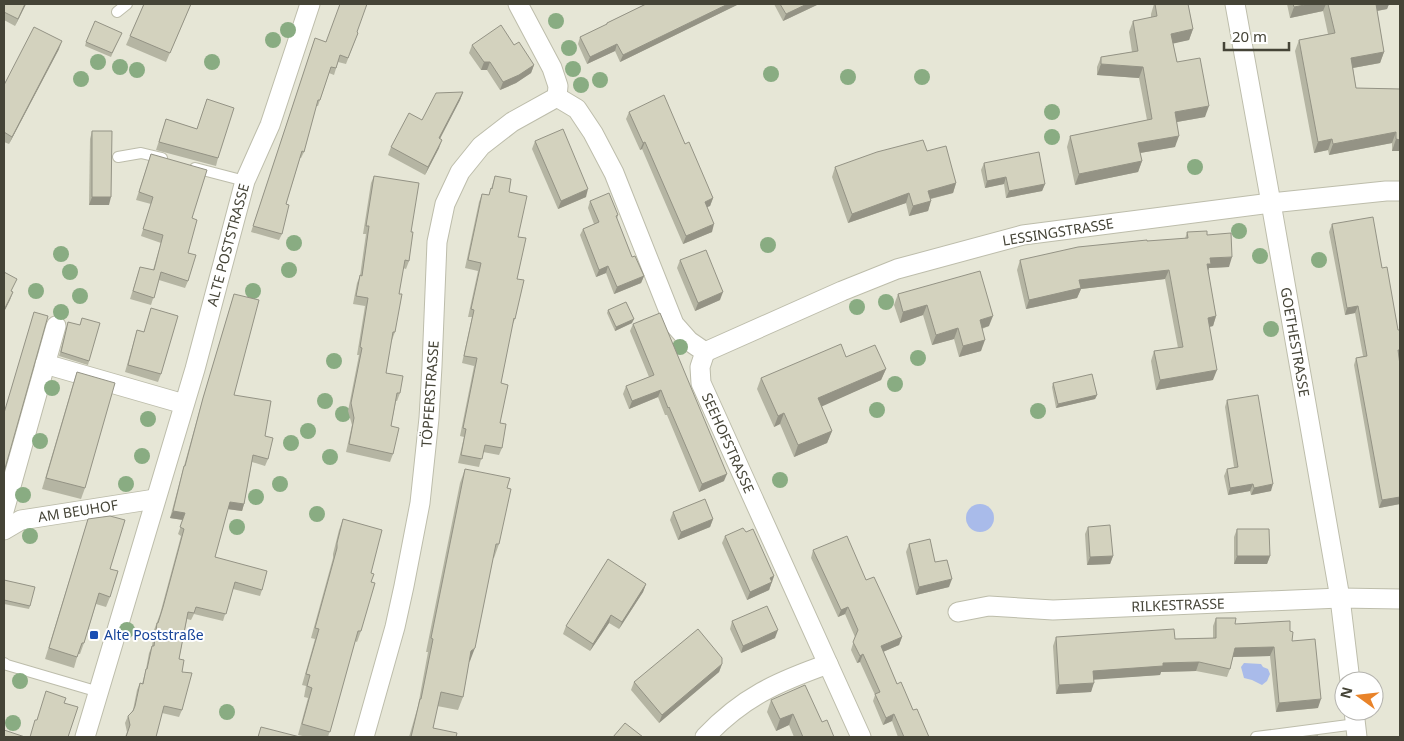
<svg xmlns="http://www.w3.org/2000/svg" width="1404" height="741" font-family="'Noto Sans',sans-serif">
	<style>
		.residential { fill: #e6e6d6; fill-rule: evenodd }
		.water { fill: #a9bbea }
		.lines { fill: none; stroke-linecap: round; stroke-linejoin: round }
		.service-casing { stroke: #bdbdab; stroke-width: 12 }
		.minor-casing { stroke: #bdbdab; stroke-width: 21 }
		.service { stroke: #fff; stroke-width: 10 }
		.minor { stroke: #fff; stroke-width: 19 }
		.tree { fill: #89ac82 }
		.wall { fill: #b5b5a3 }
		.shaded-wall { fill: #949385 }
		.building { fill: #d3d2be; stroke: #949385 }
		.transit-dot { fill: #1a4fb4; stroke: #fff; stroke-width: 2 }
		.labels { text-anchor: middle; stroke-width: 4; stroke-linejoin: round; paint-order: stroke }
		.street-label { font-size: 14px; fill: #454437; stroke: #fff }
		.transit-label { font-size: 14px; fill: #164399; stroke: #fff; text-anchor: start }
	</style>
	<rect width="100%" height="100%" fill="#f2f2e8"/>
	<!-- residential -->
	<path class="residential" d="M4,4h1396v733h-1396zM1344,681h30v30h-30z"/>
	<!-- water -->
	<g class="water">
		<circle cx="980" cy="518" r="14"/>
		<polygon points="1244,663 1261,664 1263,667 1268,669 1270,674 1267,681 1262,685 1252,680 1244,678 1241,667"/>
	</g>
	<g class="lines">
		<defs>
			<g id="service">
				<polyline points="117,12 127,4"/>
				<polyline points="118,157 141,153 162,158"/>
				<polyline points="195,168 245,181"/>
				<polyline points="4,663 7,665 99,692"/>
				<polyline points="1256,737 1356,724"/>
			</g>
			<g id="minor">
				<polyline points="518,4 552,68 558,86 557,97 577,109 593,133 614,173 674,324 689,341 705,352 700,367 701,383 861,737"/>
				<polyline points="1235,4 1271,203 1340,598 1350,681"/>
				<polyline points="705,352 842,291 897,269 1023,235 1271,203 1386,191 1400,191"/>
				<polyline points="45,364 184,404"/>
				<polyline points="4,511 56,326"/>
				<polyline points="4,530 21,520 155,499"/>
				<polyline points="958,612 989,606 1053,610 1340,598 1400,599"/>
				<polyline points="1354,711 1357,737"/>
				<polyline points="85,737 195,369 245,181 270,125 310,4"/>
				<polyline points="364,737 395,627 404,586 420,503 429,418 432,366 437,242 445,204 460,172 481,146 512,122 557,97"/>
				<path d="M705,737c38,-40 72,-55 123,-73"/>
			</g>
		</defs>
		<!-- service casing -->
		<use href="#service" class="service-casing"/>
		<!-- minor casing -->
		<use href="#minor" class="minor-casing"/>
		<!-- service -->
		<use href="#service" class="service"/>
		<!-- minor -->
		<use href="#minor" class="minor"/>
	</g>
	<!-- trees -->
	<g class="tree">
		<circle cx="556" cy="21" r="8"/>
		<circle cx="288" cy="30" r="8"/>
		<circle cx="273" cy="40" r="8"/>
		<circle cx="569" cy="48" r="8"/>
		<circle cx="98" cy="62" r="8"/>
		<circle cx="212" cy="62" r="8"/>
		<circle cx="120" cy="67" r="8"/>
		<circle cx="573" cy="69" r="8"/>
		<circle cx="137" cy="70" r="8"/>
		<circle cx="771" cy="74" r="8"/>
		<circle cx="848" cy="77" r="8"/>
		<circle cx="922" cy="77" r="8"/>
		<circle cx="81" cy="79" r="8"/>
		<circle cx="600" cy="80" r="8"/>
		<circle cx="581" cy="85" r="8"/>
		<circle cx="1052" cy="112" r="8"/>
		<circle cx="1052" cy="137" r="8"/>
		<circle cx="1195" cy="167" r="8"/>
		<circle cx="1239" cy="231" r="8"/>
		<circle cx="294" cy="243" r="8"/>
		<circle cx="768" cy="245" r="8"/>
		<circle cx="61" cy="254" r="8"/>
		<circle cx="1260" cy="256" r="8"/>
		<circle cx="1319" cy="260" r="8"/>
		<circle cx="289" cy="270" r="8"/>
		<circle cx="70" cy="272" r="8"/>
		<circle cx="36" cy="291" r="8"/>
		<circle cx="253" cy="291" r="8"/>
		<circle cx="80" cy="296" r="8"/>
		<circle cx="886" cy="302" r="8"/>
		<circle cx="857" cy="307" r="8"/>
		<circle cx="61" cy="312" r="8"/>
		<circle cx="1271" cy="329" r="8"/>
		<circle cx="680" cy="347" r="8"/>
		<circle cx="918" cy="358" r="8"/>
		<circle cx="334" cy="361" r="8"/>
		<circle cx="895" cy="384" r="8"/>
		<circle cx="52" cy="388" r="8"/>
		<circle cx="325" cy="401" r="8"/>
		<circle cx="877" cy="410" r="8"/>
		<circle cx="1038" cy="411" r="8"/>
		<circle cx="343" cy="414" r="8"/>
		<circle cx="148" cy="419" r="8"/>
		<circle cx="308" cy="431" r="8"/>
		<circle cx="40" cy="441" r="8"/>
		<circle cx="291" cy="443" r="8"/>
		<circle cx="142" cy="456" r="8"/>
		<circle cx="330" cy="457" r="8"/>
		<circle cx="780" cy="480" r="8"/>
		<circle cx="126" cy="484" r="8"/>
		<circle cx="280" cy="484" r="8"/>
		<circle cx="23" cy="495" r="8"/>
		<circle cx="256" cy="497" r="8"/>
		<circle cx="317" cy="514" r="8"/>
		<circle cx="237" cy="527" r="8"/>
		<circle cx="30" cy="536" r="8"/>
		<circle cx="127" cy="630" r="8"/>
		<circle cx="20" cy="681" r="8"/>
		<circle cx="227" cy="712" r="8"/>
		<circle cx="13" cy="723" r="8"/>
	</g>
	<!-- wall -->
	<g class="wall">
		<polygon points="4,4 26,4 15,26 4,20"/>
		<polygon points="144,4 191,4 166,62 126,45"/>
		<polygon points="646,4 739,4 620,62 615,51 587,64 578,44 580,37 606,25 607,23"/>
		<polygon points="774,4 819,4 783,21"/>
		<polygon points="1154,4 1188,4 1193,29 1189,40 1173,43 1177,62 1205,117 1177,122 1175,147 1140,153 1142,161 1138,172 1075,185 1067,147 1070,136 1147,120 1139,78 1097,75 1097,67 1101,57 1132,52 1129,32 1133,21 1151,18 1151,14"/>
		<polygon points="1287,4 1389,4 1387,9 1377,11 1384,52 1380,63 1353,68 1356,88 1400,89 1400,151 1392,151 1392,143 1329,155 1328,150 1314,153 1295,51 1299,40 1328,34 1323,11 1290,18"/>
		<polygon points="357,32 358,33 346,64 338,62 334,75 329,73 318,106 316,106 304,152 301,158 300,158 286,204 282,234 279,240 251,232 315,38 326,42"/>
		<polygon points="120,36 111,57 85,46 86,42"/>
		<polygon points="472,45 514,45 534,65 531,73 516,83 500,90 487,70 481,70 469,53"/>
		<polygon points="59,49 9,144 4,142 4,85"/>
		<polygon points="463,92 460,100 440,139 439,148 425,175 388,155 391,147 422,120"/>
		<polygon points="207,99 218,158 216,166 156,150 166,119 197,129"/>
		<polygon points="629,112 685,144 713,198 710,206 707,207 712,232 683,244 642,149 640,150 626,119"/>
		<polygon points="92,131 109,205 89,205 90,139"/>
		<polygon points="535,141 586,197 558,209 532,149"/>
		<polygon points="927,151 956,183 953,193 931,199 928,211 909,216 906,203 848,223 832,177 835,167"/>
		<polygon points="151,154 192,218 188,253 188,281 185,288 159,280 151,305 130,299 140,267 153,270 161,243 141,236 151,204 136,200"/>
		<polygon points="984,163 1045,184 1042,191 1006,198 1004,184 985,188 981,170"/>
		<polygon points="374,176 411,232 409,261 406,269 403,268 399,294 395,332 392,340 391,340 386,373 400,393 397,401 396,401 391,426 393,454 390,462 346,452 352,425 348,411 359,355 357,355 365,306 353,304 357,283 360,276 366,234 363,234 371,183"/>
		<polygon points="495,176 509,192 518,237 515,319 512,326 501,383 500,423 502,448 499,455 483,452 479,467 458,463 464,437 460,436 474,366 462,363 472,317 468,317 478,271 465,268 479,202 482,194 489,195"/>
		<polygon points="590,201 618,215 617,219 632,257 644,276 641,283 614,294 606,273 596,277 580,235 583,229 594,224 588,208"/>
		<polygon points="1332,224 1399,357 1400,365 1400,504 1379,508 1354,365 1356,358 1363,356 1355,313 1345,315 1329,232"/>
		<polygon points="1187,232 1207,235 1229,267 1209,268 1208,271 1216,316 1213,326 1209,327 1213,380 1156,390 1151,361 1154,351 1178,348 1165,279 1081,289 1077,298 1026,309 1017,270 1020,260 1147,241 1185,239"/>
		<polygon points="680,260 720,300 695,311 677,268"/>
		<polygon points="234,294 234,395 265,436 268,459 265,466 252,462 244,504 242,511 228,509 215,557 262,590 260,596 233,589 223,621 194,614 191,620 187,619 179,659 182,672 182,710 179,717 162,713 156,737 125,737 127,732 125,723 128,716 133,710 137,690 140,683 142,684 146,669 149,653 152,646 154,630 160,614 181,536 178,534 183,520 170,518 182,473 184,466 201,405"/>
		<polygon points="898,294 989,326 982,329 981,351 959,357 954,339 932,345 923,315 900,323 894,305"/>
		<polygon points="151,308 161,374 158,382 125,372 137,330 144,332"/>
		<polygon points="608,310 632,323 615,331 607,313"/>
		<polygon points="68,322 89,361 88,365 59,356"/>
		<polygon points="633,324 724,481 699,492 667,415 665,415 658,397 629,409 623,394 626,386 649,377 630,331"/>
		<polygon points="846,357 886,369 881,380 821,406 832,431 827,443 794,457 780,424 774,427 757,389 761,378"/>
		<polygon points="77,372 85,488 81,499 42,489 73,384"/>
		<polygon points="1053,383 1097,395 1095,399 1056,408 1052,387"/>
		<polygon points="1227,400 1271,491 1251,495 1250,491 1228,495 1224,476 1227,469 1234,467 1225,407"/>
		<polygon points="465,469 507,488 499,544 494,558 493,558 470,661 469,662 463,697 458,710 437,706 433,728 456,737 409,737 418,706 428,652 426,652 460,483"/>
		<polygon points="673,512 713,519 710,527 678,540 670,520"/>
		<polygon points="88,519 110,569 110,597 106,607 96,604 84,643 80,654 78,654 74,668 45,659"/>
		<polygon points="343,519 371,573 371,582 361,631 357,642 355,641 328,737 307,737 298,735 308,698 304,697 306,686 302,685 315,639 311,638 333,558 333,554 339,530"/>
		<polygon points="1088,527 1113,556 1110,564 1087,565 1085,534"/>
		<polygon points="1237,529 1270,556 1267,564 1234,564 1234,537"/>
		<polygon points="746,532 774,576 769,590 747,600 722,543 725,536"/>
		<polygon points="909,544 935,562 949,587 916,595 906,552"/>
		<polygon points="813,550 866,580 902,637 899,645 883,652 897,684 929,737 898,737 892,721 883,725 873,701 875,695 860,662 857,663 851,650 855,637 845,614 838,617 811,558"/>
		<polygon points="4,580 30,606 29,609 4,604"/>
		<polygon points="646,584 643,592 619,629 609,623 590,651 563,634 566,626"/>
		<polygon points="1216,618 1235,624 1290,631 1292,641 1318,708 1276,712 1270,656 1233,657 1230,669 1227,677 1196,671 1161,672 1160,675 1094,679 1091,692 1056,694 1053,646 1056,637 1175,639 1213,638 1213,626"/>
		<polygon points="732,621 775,638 741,653 730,629"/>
		<polygon points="722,664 719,672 659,723 631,690 634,682"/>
		<polygon points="771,700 822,722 834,737 794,737 789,725 776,731 767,712"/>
	</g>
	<!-- shaded-wall -->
	<g class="shaded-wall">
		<polygon points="25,4 26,4 15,26 18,19"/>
		<polygon points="728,4 739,4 620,62 623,55"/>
		<polygon points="807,4 819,4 783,21 786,14"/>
		<polygon points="1310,4 1326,4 1323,11 1290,18 1294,7"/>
		<polygon points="1374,4 1389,4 1387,9 1371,12"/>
		<polygon points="1193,29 1189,40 1167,45 1171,34"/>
		<polygon points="62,41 59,49 9,144 12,137"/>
		<polygon points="617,44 615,51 587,64 590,57"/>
		<polygon points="1384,52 1380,63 1347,69 1351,58"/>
		<polygon points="484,62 490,62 487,70 481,70"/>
		<polygon points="1101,64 1143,67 1139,78 1097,75"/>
		<polygon points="534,65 531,73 516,83 500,90 503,82"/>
		<polygon points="463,92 460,100 436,146 439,138"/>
		<polygon points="1209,106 1205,117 1171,123 1175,112"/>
		<polygon points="1396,132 1392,143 1329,155 1333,144"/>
		<polygon points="1179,136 1175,147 1134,154 1138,143"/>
		<polygon points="1332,139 1328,150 1314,153 1318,142"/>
		<polygon points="1396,139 1400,140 1400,151 1392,151"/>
		<polygon points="442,140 439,148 425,175 428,167"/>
		<polygon points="645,142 642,149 640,150 643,143"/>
		<polygon points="1142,161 1138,172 1075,185 1079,174"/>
		<polygon points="1006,177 1004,184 985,188 987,181"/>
		<polygon points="956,183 953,193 925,200 928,191"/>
		<polygon points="1045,184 1042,191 1006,198 1009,191"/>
		<polygon points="588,189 586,197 558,209 561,201"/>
		<polygon points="909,193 906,203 848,223 852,214"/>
		<polygon points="92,197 111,197 109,205 89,205"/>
		<polygon points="713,198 710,206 702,209 705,202"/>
		<polygon points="931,201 928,211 909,216 913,206"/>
		<polygon points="714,224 712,232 683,244 686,236"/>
		<polygon points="1232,257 1229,267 1209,268 1207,274 1207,264 1210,258"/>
		<polygon points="608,266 606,273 596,277 599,270"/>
		<polygon points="1169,270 1165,279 1081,289 1077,298 1026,309 1029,300 1079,280"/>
		<polygon points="644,276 641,283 614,294 617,287"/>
		<polygon points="13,292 10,300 4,312 4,310"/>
		<polygon points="723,292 720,300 695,311 698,303"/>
		<polygon points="927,305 923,315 900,323 903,312"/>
		<polygon points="1358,306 1355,313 1345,315 1347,308"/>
		<polygon points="993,316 989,326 976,330 980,320"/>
		<polygon points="1216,316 1213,326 1204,328 1208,318"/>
		<polygon points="634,319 632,323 615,331 616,327"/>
		<polygon points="958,328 954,339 932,345 936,335"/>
		<polygon points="985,340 981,351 959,357 963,346"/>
		<polygon points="1398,350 1400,350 1400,357 1395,358"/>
		<polygon points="886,369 881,380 814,410 818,398"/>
		<polygon points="1217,370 1213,380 1156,390 1160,380"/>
		<polygon points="661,390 658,397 629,409 632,401"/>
		<polygon points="1097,395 1095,399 1056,408 1058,404"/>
		<polygon points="784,413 780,424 774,427 778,416"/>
		<polygon points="832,431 827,443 794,457 798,445"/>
		<polygon points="727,474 724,481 699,492 702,484"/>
		<polygon points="1253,484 1250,491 1228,495 1230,488"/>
		<polygon points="1273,484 1271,491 1251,495 1254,488"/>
		<polygon points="1400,497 1400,504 1379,508 1382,500"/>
		<polygon points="230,502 244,504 242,511 227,509"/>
		<polygon points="173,511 185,513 183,520 170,518"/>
		<polygon points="713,519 710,527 678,540 681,532"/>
		<polygon points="1113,556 1110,564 1087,565 1090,557"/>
		<polygon points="1237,556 1270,556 1267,564 1234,564"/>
		<polygon points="774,576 769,590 747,600 750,592 770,578"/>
		<polygon points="952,579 949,587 916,595 919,587"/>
		<polygon points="646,584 643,592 619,629 622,622"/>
		<polygon points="848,607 845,614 838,617 841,610"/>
		<polygon points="611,615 609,623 590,651 593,644"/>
		<polygon points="778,630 775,638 741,653 743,646"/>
		<polygon points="902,637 899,645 878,654 881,646"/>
		<polygon points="1274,647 1270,656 1232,657 1235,648"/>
		<polygon points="475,648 470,661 466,664 471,651"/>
		<polygon points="863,654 860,662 857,663 860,656"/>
		<polygon points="1199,662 1196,671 1161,672 1160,675 1090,680 1093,671 1163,663"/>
		<polygon points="722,664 719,672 659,723 662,715"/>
		<polygon points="1094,683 1091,692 1056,694 1059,685"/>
		<polygon points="1321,699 1318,708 1276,712 1279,703"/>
		<polygon points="793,714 789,725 776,731 780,719"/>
		<polygon points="894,714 892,721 883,725 886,718"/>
	</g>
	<!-- building -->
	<g class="building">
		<polygon points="4,4 25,4 18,19 4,12"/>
		<polygon points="144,4 191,4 170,53 130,36"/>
		<polygon points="340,4 367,4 357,32 358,33 348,58 340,55 336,68 331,67 320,100 318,100 304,152 302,151 286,204 289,205 282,234 253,226 315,38 326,42"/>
		<polygon points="646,4 728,4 623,55 617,44 590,57 580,37 607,24 607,23"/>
		<polygon points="780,4 807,4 786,14"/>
		<polygon points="1155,4 1188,4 1193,29 1171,34 1177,62 1200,58 1209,106 1175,112 1179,136 1138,143 1142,161 1079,174 1070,136 1152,119 1143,67 1101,64 1101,57 1138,51 1133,21 1157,16"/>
		<polygon points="1293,4 1310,4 1294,7"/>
		<polygon points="1328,4 1376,4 1384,52 1351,58 1356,88 1400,89 1400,140 1396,139 1396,132 1333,144 1332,139 1318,142 1299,40 1335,33"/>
		<polygon points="95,21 122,33 112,53 86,42"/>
		<polygon points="501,25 514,45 519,42 534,65 519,75 503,82 490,62 484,62 472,45"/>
		<polygon points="34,27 62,41 12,137 4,132 4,85"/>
		<polygon points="463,92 439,138 442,140 428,167 391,147 409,113 422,120 436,93"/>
		<polygon points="664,95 685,144 689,142 713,198 705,202 714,224 686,236 645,142 643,143 629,112"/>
		<polygon points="207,99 234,108 218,158 159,142 166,119 197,129"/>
		<polygon points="563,129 588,189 561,201 535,141"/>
		<polygon points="92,131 112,131 111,197 92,197"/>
		<polygon points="923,140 927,151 946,146 956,183 928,191 931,201 913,206 909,193 852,214 835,167 877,152"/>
		<polygon points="1039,152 1045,184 1009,191 1006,177 987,181 984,163"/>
		<polygon points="151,154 207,170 192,218 197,220 188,253 196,255 188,281 161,272 154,298 133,291 140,267 154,270 163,235 143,229 153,197 139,192"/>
		<polygon points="374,176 419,183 411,232 413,232 409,261 405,260 399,294 402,294 395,332 393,332 386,373 403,376 400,393 397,393 391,426 399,428 393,454 349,444 354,418 351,403 362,348 360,347 368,298 356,296 360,275 362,276 369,226 366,226"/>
		<polygon points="495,176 511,179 509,192 527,196 518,237 526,238 517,279 524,280 515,319 514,318 501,383 508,385 500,423 506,424 502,448 485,445 482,459 461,455 466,429 463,428 477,358 464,356 474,310 471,309 481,263 468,260 482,194 489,195 491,188 492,189"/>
		<polygon points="609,193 618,215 616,216 632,257 635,256 644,276 617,287 608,266 599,270 583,229 599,222 590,201"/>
		<polygon points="1373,217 1382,268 1387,267 1398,330 1400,330 1400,350 1398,350 1400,365 1400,497 1382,500 1356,358 1367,356 1358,306 1347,308 1332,224"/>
		<polygon points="1207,231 1207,235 1231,233 1232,257 1210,258 1211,264 1207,264 1216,316 1208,318 1217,370 1160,380 1154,351 1183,347 1169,270 1079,280 1081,288 1029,300 1020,260 1078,247 1147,240 1147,241 1188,238 1187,232"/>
		<polygon points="706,250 723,292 698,303 680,260"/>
		<polygon points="980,271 993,316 980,320 985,340 963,346 958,328 936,335 927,305 903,312 898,294"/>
		<polygon points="4,272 17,279 11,291 13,292 4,310"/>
		<polygon points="234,294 259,300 234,395 271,401 265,436 273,438 268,459 253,455 244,504 230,502 215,557 267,571 262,590 235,582 226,614 196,607 194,613 188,612 179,659 184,660 182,672 192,673 182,710 164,706 156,737 126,737 130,725 128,716 133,711 135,706 140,683 143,684 146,669 147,669 152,646 154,646 157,623 158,623 163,607 184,529 180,527 185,513 173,511 184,466 185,466 203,398"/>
		<polygon points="626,302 634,319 616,327 608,310"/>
		<polygon points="151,308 178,316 161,374 128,365 137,330 144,332"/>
		<polygon points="34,312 48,316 4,472 4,413"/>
		<polygon points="660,313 727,474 702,484 669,407 668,408 661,390 632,401 626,386 654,375 633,324"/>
		<polygon points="82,318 100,323 89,361 61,352 68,322 80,325"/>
		<polygon points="841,344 846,357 875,345 886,369 818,398 832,431 798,445 784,413 778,416 761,378"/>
		<polygon points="77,372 115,383 85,488 46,478"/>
		<polygon points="1092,374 1097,395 1058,404 1053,383"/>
		<polygon points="1258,395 1273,484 1254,488 1253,484 1230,488 1227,469 1238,467 1227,400"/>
		<polygon points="465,469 510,478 507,488 511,489 499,544 496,544 475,648 471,651 463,697 441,692 433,728 457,733 456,737 411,737 420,699 421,699 433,639 431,638"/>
		<polygon points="705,499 713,519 681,532 673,512"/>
		<polygon points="110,516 125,520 110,569 118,571 110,597 99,593 84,643 82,643 77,657 49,648 88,519"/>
		<polygon points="343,519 382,530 371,573 374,574 371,582 375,583 361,631 358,631 330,732 302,724 312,688 307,686 310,675 306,674 319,629 315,628 337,548 337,543"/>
		<polygon points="1110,525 1113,556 1090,557 1088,527"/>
		<polygon points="743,528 746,532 753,529 774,576 770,578 772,582 750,592 725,536"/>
		<polygon points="1237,529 1269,529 1270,556 1237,556"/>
		<polygon points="847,536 866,580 874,577 902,637 881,646 897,684 901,682 913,710 917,709 929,737 904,737 894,714 886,718 875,694 880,692 863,654 860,656 853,642 858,630 848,607 841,610 813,550"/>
		<polygon points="930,539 935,562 947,560 952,579 919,587 909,544"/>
		<polygon points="608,559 646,584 622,622 611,615 593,644 566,626"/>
		<polygon points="4,580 35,587 30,606 4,600"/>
		<polygon points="767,606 778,630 743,646 732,621"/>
		<polygon points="1216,618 1236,618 1235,624 1290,621 1290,631 1293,632 1292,641 1315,639 1321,699 1279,703 1274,647 1235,648 1230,669 1199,662 1163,663 1163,666 1093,671 1094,683 1059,685 1056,637 1174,629 1175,639 1216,638"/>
		<polygon points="698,629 722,658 722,664 662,715 634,682"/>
		<polygon points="805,685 822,722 827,720 834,737 803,737 793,714 780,719 771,700"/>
		<polygon points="46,691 66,698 64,703 78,707 68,737 30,737 35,720 37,720"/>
		<polygon points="625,723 643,737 613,737"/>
		<polygon points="261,727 300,737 258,737"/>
		<polygon points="4,730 25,737 4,737"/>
		<polygon points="1318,736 1318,737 1306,737"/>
	</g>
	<!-- markers -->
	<rect class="transit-dot" x="89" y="630" width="10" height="10" rx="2.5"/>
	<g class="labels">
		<!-- street labels -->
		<g class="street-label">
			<text transform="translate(1058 232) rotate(-9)" y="5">LESSINGSTRASSE</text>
			<text transform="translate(228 245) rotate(-75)" y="5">ALTE POSTSTRASSE</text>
			<text transform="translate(1295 342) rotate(80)" y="5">GOETHESTRASSE</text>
			<text transform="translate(430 394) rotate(-86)" y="5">TÖPFERSTRASSE</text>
			<text transform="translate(728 443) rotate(66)" y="5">SEEHOFSTRASSE</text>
			<text transform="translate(78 511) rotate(-9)" y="5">AM BEUHOF</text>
			<text transform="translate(1178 605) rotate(-2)" y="5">RILKESTRASSE</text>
		</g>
		<!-- transit labels -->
		<g class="transit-label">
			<text x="104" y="640">Alte Poststraße</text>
		</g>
	</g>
	<!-- border -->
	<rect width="1404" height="741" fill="none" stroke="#454437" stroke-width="10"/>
	<!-- north arrow -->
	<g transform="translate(1359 696) rotate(285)"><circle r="24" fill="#ffffff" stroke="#b5b4af"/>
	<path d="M0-4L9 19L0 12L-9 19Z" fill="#e98329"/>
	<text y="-8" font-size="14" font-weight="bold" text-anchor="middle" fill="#454437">N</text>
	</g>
	<!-- scale -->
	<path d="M1224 42v8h65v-8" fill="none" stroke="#454437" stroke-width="2.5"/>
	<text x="1232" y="42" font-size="15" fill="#454437" stroke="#ffffff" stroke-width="4" paint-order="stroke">20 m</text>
</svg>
